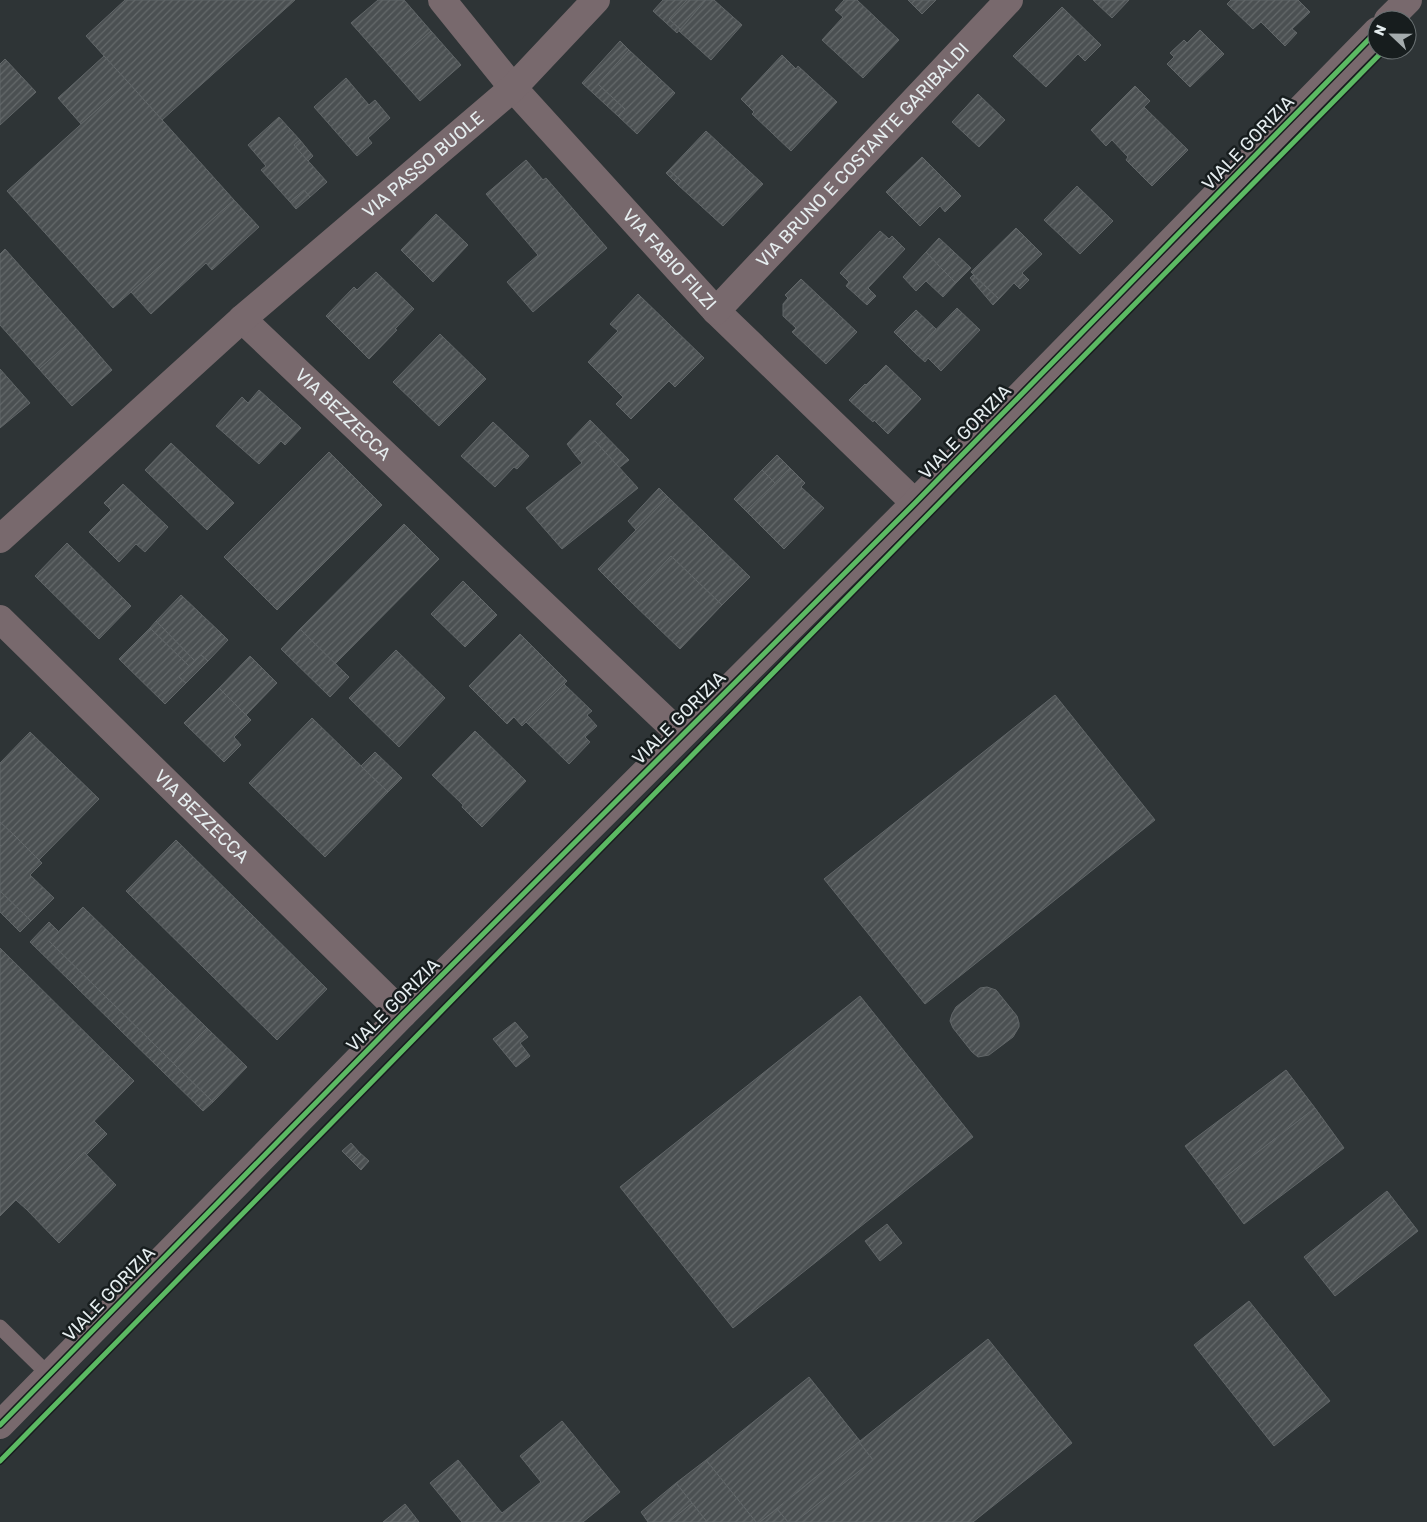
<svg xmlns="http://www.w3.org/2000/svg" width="1427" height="1522" font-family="Rubik,sans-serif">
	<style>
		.building { fill: url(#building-hatch); stroke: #616668 }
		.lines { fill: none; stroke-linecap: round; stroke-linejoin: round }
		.service { stroke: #78696d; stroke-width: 15 }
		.minor { stroke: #78696d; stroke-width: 28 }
		.tertiary { stroke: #78696d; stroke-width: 28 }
		.cycleway-casing { stroke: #171d1e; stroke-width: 8 }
		.cycleway { stroke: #5cba63; stroke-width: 5 }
		.labels { text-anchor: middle; stroke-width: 5; stroke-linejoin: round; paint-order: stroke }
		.street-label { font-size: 18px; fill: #e5edef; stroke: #171d1e }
	</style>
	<defs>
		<pattern id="building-hatch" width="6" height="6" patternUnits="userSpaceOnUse" patternTransform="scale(1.25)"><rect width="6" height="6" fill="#4b5052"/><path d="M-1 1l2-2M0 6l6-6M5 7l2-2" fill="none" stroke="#656a6b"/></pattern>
	</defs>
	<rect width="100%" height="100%" fill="#2e3436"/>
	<!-- building -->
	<g class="building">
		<polygon points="125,0 295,0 162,120 86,36"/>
		<polygon points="378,0 404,0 431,31 390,67 351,23"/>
		<polygon points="663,0 687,0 669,19 680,29 677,33 653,11"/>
		<polygon points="687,0 706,0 680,29 669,19"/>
		<polygon points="706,0 714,0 742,25 711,60 679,31"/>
		<polygon points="844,0 857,0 899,40 863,78 822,40 843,17 835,10"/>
		<polygon points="908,0 936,0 922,14"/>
		<polygon points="1093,0 1129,0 1112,18"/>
		<polygon points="1231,0 1298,0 1310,12 1292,29 1297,33 1285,46 1261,22 1253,29 1227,4"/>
		<polygon points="1062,7 1101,45 1085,61 1078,54 1046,87 1013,56"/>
		<polygon points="1200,30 1224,54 1190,87 1167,64 1174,57 1170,53 1184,40 1187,43"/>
		<polygon points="431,31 461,65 420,101 390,67"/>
		<polygon points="620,41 629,50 598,84 625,109 618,116 582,83"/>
		<polygon points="629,50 675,93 637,134 618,116 625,109 598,84"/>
		<polygon points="782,55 796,69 798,66 837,102 791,151 752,114 754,112 741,99"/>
		<polygon points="104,56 128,82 81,124 58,98"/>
		<polygon points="5,59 36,92 0,125 0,64"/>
		<polygon points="346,78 369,105 375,100 390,118 368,138 372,143 357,156 314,107"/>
		<polygon points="128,82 234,200 113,308 7,191"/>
		<polygon points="1135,86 1150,101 1106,146 1091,130"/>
		<polygon points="978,94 1005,120 979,147 952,122"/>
		<polygon points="1144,107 1188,150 1152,186 1126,160 1128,157 1112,140"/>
		<polygon points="279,117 300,140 294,145 327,182 310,197 304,190 290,202 261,170 266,166 248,145"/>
		<polygon points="706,131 763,184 723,226 678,185 681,181 669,170"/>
		<polygon points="300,140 313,156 308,161 294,145"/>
		<polygon points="922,157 961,196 945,212 940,206 920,226 886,192"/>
		<polygon points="526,160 543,180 546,178 607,248 533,312 507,282 538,255 486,194"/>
		<polygon points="669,170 681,181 678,185 666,173"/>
		<polygon points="1077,186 1113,221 1080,254 1044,220"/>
		<polygon points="304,190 310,197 296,209 290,202"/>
		<polygon points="234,200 259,227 212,270 206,263 151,314 131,292"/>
		<polygon points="436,214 468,245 433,282 401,250"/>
		<polygon points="1016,228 1042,254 1022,273 1029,280 1020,289 1014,283 999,299 971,272"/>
		<polygon points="880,231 889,239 892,236 905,249 868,288 876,296 867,305 846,286 849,282 840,273"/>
		<polygon points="939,238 954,252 940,267 926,252"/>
		<polygon points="5,249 80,333 39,369 0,325 0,254"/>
		<polygon points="926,252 940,267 916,291 903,277"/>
		<polygon points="954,252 971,268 956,283 940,267"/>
		<polygon points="940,267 956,283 943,297 926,281"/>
		<polygon points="376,272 414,309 395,329 397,330 369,359 326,316 354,287 357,290"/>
		<polygon points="973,275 999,299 993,305 970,278"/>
		<polygon points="801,279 857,332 826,364 792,332 796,328 783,316 783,304 788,298 785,295"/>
		<polygon points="638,294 704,358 675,387 669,381 631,419 616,404 623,397 588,362 618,331 610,324"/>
		<polygon points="957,308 980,330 941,371 928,358 925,362 914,352"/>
		<polygon points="916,310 936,329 914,352 894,332"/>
		<polygon points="80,333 112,370 72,406 39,369"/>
		<polygon points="440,334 486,379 439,426 393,382"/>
		<polygon points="886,365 921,399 888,434 874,420 873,422 849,400 865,384 866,385"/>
		<polygon points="0,369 30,403 0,428"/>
		<polygon points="259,390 301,428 285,445 281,441 259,464 216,426 242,397 248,403"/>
		<polygon points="590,420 629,460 619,468 595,441 576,456 567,444"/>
		<polygon points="493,422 529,456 517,469 514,467 495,487 461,456"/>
		<polygon points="595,441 638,488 562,549 526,508 582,463 576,456"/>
		<polygon points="171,443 234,503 207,530 145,470"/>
		<polygon points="329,452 382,505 277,610 224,557"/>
		<polygon points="777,455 790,468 775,483 762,470"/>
		<polygon points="790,468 805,483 801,487 824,508 784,549 746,511"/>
		<polygon points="762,470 775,483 746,511 734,499"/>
		<polygon points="123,484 168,527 145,552 136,544 119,562 89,532 111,510 104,503"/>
		<polygon points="659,488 668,497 636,530 628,521"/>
		<polygon points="668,497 750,577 722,605 671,556 629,600 598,569"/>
		<polygon points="404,524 439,559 335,664 300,629"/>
		<polygon points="67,543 131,606 99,639 35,576"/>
		<polygon points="671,556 722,605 680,649 629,600"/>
		<polygon points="463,581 497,615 465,647 431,614"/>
		<polygon points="181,595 222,634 195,661 156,621"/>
		<polygon points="156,621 195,661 190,667 150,628"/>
		<polygon points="150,628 190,667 179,677 186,683 165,704 119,659"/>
		<polygon points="300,629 349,677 330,697 281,649"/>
		<polygon points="222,634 228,640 208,661 201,655"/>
		<polygon points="520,634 567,681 522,726 514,717 507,724 469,686"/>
		<polygon points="396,650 445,698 399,747 349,698"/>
		<polygon points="201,655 208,661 186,683 179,677"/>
		<polygon points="250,656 277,683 246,715 219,688"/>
		<polygon points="564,684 592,711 587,715 597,726 585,737 590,742 569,764 526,722"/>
		<polygon points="219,688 251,720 234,737 241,745 224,762 184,723"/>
		<polygon points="1055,695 1155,820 925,1004 824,879"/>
		<polygon points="312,718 388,792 325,857 249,783"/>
		<polygon points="475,731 526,781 482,827 462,807 463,805 432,775"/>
		<polygon points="30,732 99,799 39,860 0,822 0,763"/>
		<polygon points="375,752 402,778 388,792 361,766"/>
		<polygon points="0,822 13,834 1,846 0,845"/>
		<polygon points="13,834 42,863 30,875 54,898 31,921 0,891 0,845 1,846"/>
		<polygon points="176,840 327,989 277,1040 126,891"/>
		<polygon points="0,891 31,921 20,932 0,912"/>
		<polygon points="83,907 207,1028 173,1063 49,941"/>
		<polygon points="49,922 59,932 49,941 213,1102 203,1111 30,942"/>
		<polygon points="0,948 134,1081 0,1216"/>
		<polygon points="987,987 996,990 1017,1016 1019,1023 1019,1027 1013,1037 989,1055 978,1057 972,1052 953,1028 950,1021 952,1014 956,1007 980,988"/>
		<polygon points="860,996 973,1137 733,1328 620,1187"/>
		<polygon points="515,1022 528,1037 520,1043 530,1056 516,1067 493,1039"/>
		<polygon points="207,1028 247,1067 213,1102 173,1063"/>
		<polygon points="1286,1070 1315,1108 1215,1185 1185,1146"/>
		<polygon points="1315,1108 1344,1148 1244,1224 1215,1185"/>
		<polygon points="94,1121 107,1134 86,1155 84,1152 27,1210 16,1200"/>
		<polygon points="351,1143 359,1152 351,1160 342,1151"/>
		<polygon points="84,1152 116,1185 59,1243 27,1210"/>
		<polygon points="359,1152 369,1161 361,1170 351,1160"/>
		<polygon points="1387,1191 1418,1231 1335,1296 1304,1257"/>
		<polygon points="887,1224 902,1243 880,1261 865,1241"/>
		<polygon points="1249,1301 1330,1401 1274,1446 1194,1345"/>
		<polygon points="988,1339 1072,1443 973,1522 795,1522 873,1460 859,1442 860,1441"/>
		<polygon points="809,1377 860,1441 760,1522 756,1522 706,1460"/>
		<polygon points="562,1421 620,1492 583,1522 462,1522 430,1483 458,1460 502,1513 541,1482 520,1456"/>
		<polygon points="859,1442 873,1460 795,1522 788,1522 777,1509"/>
		<polygon points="706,1460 756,1522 707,1522 692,1503 676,1483"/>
		<polygon points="676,1483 692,1503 669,1522 648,1522 641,1512"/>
		<polygon points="692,1503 707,1522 669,1522"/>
		<polygon points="405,1504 419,1522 383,1522"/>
		<polygon points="777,1509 788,1522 760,1522"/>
	</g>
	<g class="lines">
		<!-- service -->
		<polyline class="service" points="0,1327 49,1375"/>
		<!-- minor -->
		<g class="minor">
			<path id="s1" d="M442,0l71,88 203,223 199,192"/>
			<path id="s2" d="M716,311l293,-311"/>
			<path id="s3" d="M242,319l439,416"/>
			<path id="s4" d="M0,539l242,-220 271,-231 83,-88"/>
			<path id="s5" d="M0,619l403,395"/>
		</g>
		<!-- tertiary -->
		<g class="tertiary">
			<polyline points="1388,20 1408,0"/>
			<polyline points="0,1425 403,1014 915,503 1377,31"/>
		</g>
		<defs>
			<g id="cycleway">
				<polyline points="0,1425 403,1014 915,503 1377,31"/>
				<polyline points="0,1461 1384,50"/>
			</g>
		</defs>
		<!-- cycleway casing -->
		<use href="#cycleway" class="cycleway-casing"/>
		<!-- cycleway -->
		<use href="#cycleway" class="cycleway"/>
	</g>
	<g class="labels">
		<!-- street labels -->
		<g class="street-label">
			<text transform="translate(1248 143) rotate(-46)" y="6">VIALE GORIZIA</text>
			<text dy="6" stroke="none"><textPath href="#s2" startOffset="214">VIA BRUNO E COSTANTE GARIBALDI</textPath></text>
			<text dy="6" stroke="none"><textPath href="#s4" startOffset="565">VIA PASSO BUOLE</textPath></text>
			<text dy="6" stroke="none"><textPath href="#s1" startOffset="345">VIA FABIO FILZI</textPath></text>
			<text dy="6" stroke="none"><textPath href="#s3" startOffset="139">VIA BEZZECCA</textPath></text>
			<text transform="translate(965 432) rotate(-46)" y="6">VIALE GORIZIA</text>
			<text transform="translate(679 718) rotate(-45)" y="6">VIALE GORIZIA</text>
			<text dy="6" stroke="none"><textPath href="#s5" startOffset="282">VIA BEZZECCA</textPath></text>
			<text transform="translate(393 1005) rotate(-45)" y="6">VIALE GORIZIA</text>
			<text transform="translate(109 1294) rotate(-46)" y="6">VIALE GORIZIA</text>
		</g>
	</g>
	<!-- north arrow -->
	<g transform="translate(1392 35) rotate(292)"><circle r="24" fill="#171d1e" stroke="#697072"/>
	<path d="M0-4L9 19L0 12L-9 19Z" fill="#a5acae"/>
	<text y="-8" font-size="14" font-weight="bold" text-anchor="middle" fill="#e5edef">N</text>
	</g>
</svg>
